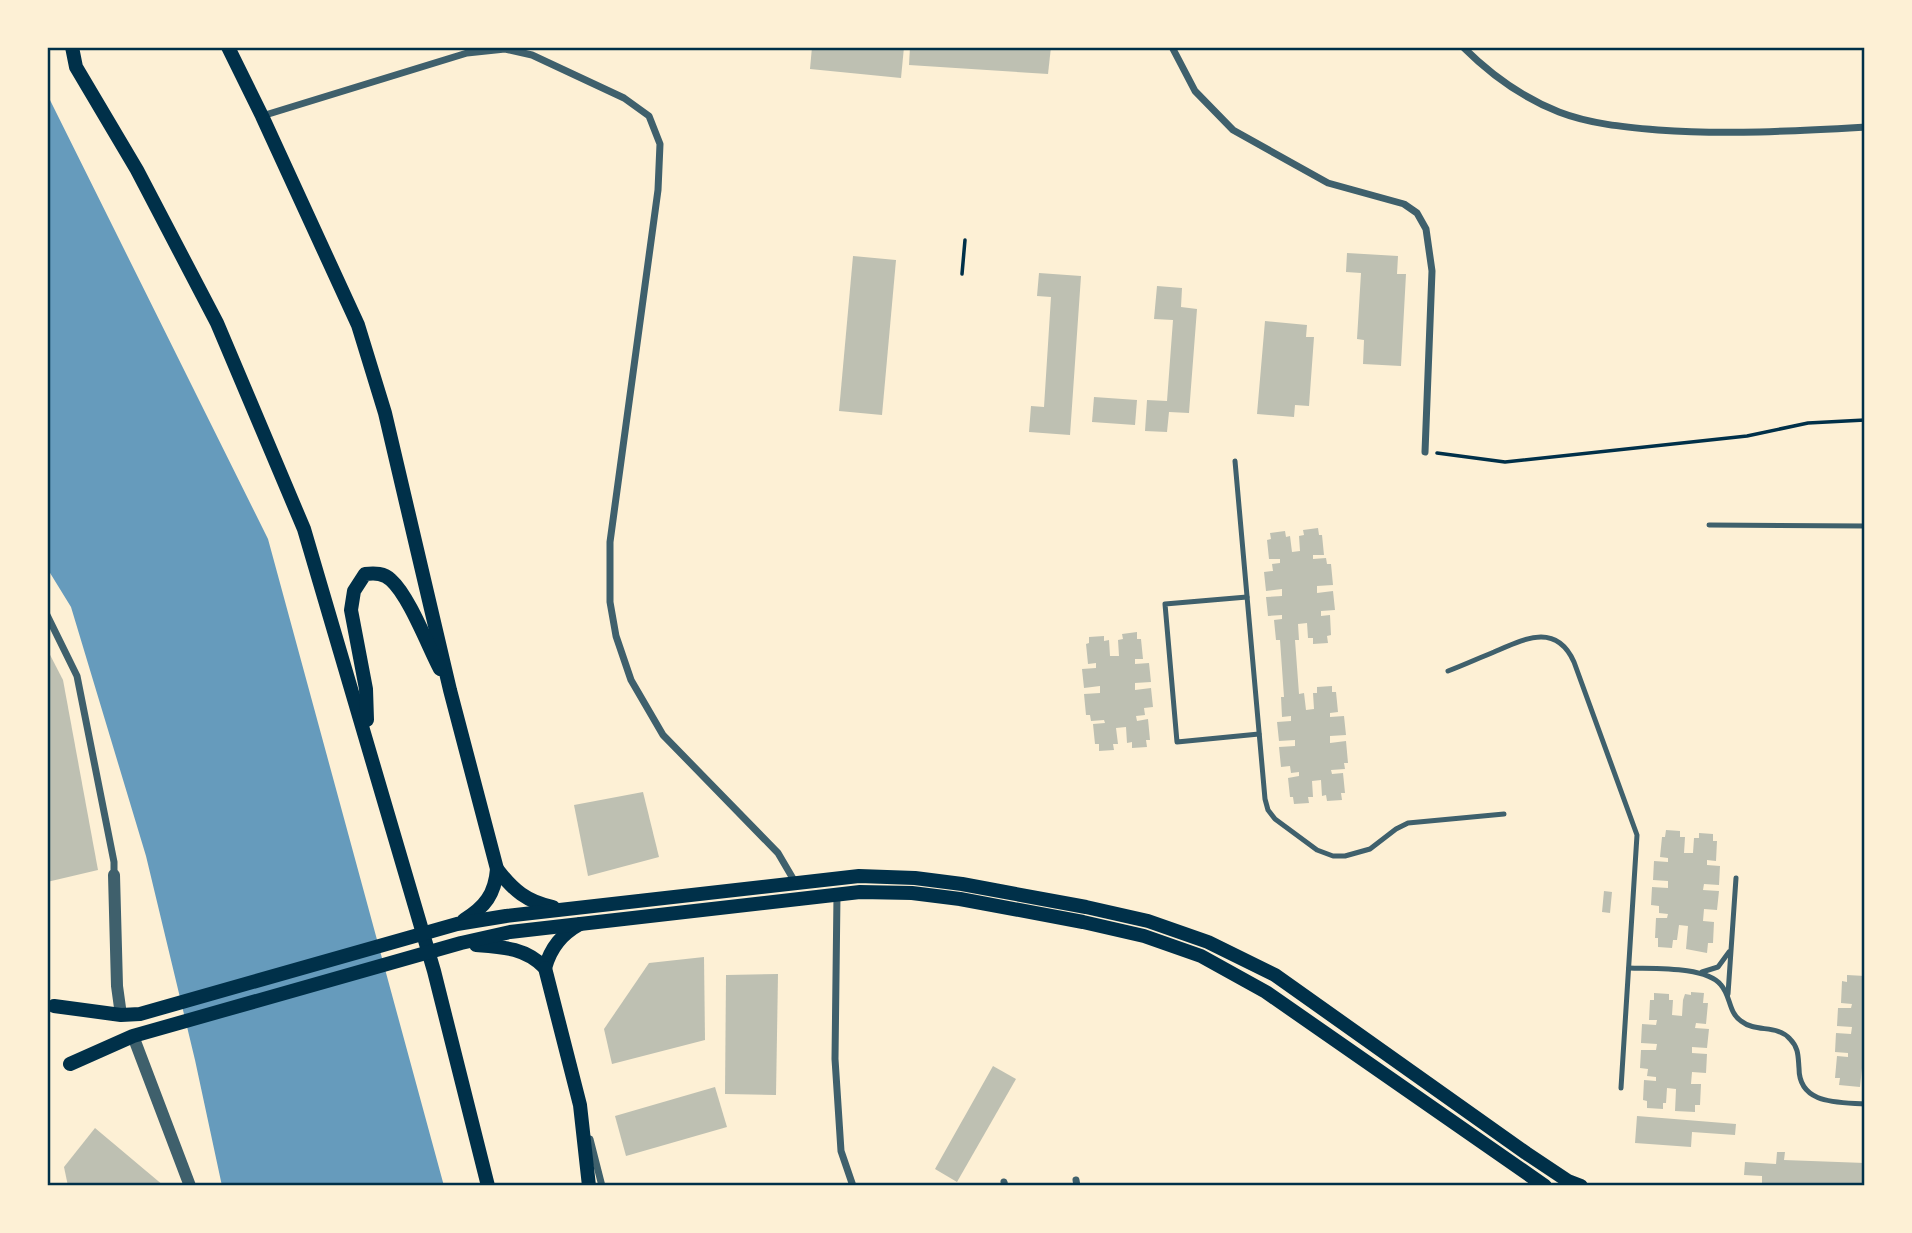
<svg xmlns="http://www.w3.org/2000/svg" width="1912" height="1233" font-family="'Golos Text',sans-serif">
	<style>
		.water { fill: #669bbc }
		.building { fill: #bec0b2 }
		.lines { fill: none; stroke-linecap: round; stroke-linejoin: round }
		.path { stroke: #003049; stroke-width: 3.5 }
		.service { stroke: #3f606c; stroke-width: 5 }
		.minor { stroke: #3f606c; stroke-width: 7 }
		.tertiary { stroke: #3f606c; stroke-width: 12 }
		.secondary { stroke: #003049; stroke-width: 14 }
		.neatline { fill: none; stroke: #003049; stroke-width: 2.5 }
	</style>
	<rect width="100%" height="100%" fill="#fdf0d5"/>
	<!-- water -->
	<polygon class="water" points="47,94 268,539 444,1186 222,1186 195,1060 146,856 71,607 47,568"/>
	<!-- building -->
	<g class="building">
		<polygon points="812,47 904,47 901,78 810,69"/>
		<polygon points="910,47 1051,47 1048,74 909,65"/>
		<polygon points="1347,253 1398,256 1397,274 1406,274 1401,366 1363,364 1364,340 1357,339 1361,273 1346,272"/>
		<polygon points="853,256 896,260 882,415 839,411"/>
		<polygon points="1039,273 1081,276 1070,435 1029,432 1031,406 1044,407 1051,297 1037,296"/>
		<polygon points="1157,286 1182,288 1181,307 1197,309 1189,413 1169,412 1167,432 1145,431 1147,400 1167,401 1173,320 1154,319"/>
		<polygon points="1265,321 1307,325 1306,337 1314,337 1309,406 1295,405 1294,417 1257,414"/>
		<polygon points="1094,397 1137,400 1135,425 1092,422"/>
		<polygon points="1318,528 1319,535 1322,535 1324,555 1313,555 1313,559 1326,558 1327,564 1331,564 1333,585 1317,586 1317,593 1333,591 1335,610 1321,611 1321,616 1330,615 1331,635 1327,636 1328,643 1313,644 1313,638 1308,638 1307,623 1298,624 1299,640 1295,640 1299,694 1304,693 1306,710 1314,709 1313,693 1317,693 1317,687 1332,686 1332,692 1336,692 1338,712 1330,713 1330,717 1344,716 1346,735 1330,736 1330,743 1346,741 1348,763 1344,763 1345,769 1331,770 1332,774 1343,773 1345,793 1341,793 1342,800 1327,801 1326,795 1322,796 1321,780 1312,781 1313,797 1308,797 1309,803 1294,804 1293,797 1290,797 1288,778 1299,776 1299,772 1291,773 1290,766 1281,767 1279,747 1295,746 1295,740 1279,741 1277,722 1291,721 1291,716 1282,717 1281,697 1284,697 1280,640 1276,640 1274,620 1282,619 1282,615 1268,616 1266,597 1282,596 1282,589 1266,591 1264,572 1273,571 1272,564 1280,563 1280,559 1269,559 1267,540 1271,539 1270,533 1285,531 1286,537 1290,536 1292,552 1300,551 1299,536 1304,535 1303,530"/>
		<polygon points="1137,632 1137,639 1141,639 1143,659 1135,659 1135,664 1149,663 1151,682 1135,683 1135,690 1151,688 1153,707 1144,708 1145,715 1136,716 1137,721 1148,719 1150,740 1146,740 1147,747 1132,748 1132,742 1127,743 1126,727 1116,728 1118,744 1113,744 1114,750 1099,751 1099,744 1095,744 1093,724 1105,723 1104,720 1091,721 1090,715 1086,715 1084,694 1100,693 1100,686 1084,688 1082,669 1096,668 1096,663 1088,664 1086,644 1089,643 1089,637 1104,636 1104,641 1109,640 1110,656 1119,656 1118,640 1123,639 1122,634"/>
		<polygon points="47,649 63,680 98,870 47,882"/>
		<polygon points="643,792 659,857 588,876 574,805"/>
		<polygon points="1666,830 1680,831 1680,837 1685,837 1684,853 1693,853 1694,838 1699,838 1699,833 1713,834 1713,841 1717,841 1716,861 1707,860 1707,865 1720,866 1719,885 1704,884 1703,890 1719,891 1717,910 1704,909 1703,921 1714,922 1713,943 1708,943 1707,953 1686,949 1688,926 1679,925 1677,940 1673,940 1672,948 1658,947 1658,938 1655,938 1656,918 1667,918 1668,914 1659,913 1659,906 1651,905 1652,887 1668,888 1668,881 1653,880 1654,861 1668,862 1668,858 1660,857 1662,837 1665,837"/>
		<polygon points="1604,891 1612,892 1610,913 1602,912"/>
		<polygon points="704,957 705,1040 612,1064 604,1029 649,963"/>
		<polygon points="778,974 776,1095 725,1094 726,975"/>
		<polygon points="1847,975 1865,976 1865,1068 1862,1068 1860,1087 1839,1085 1840,1078 1835,1078 1837,1056 1848,1057 1848,1053 1835,1052 1836,1033 1851,1034 1852,1027 1837,1026 1838,1008 1851,1008 1852,1004 1841,1003 1842,981 1847,982"/>
		<polygon points="1691,992 1704,993 1703,1003 1708,1003 1706,1024 1696,1023 1695,1028 1709,1029 1707,1048 1692,1047 1692,1053 1707,1054 1706,1073 1692,1072 1691,1084 1701,1084 1700,1105 1695,1105 1695,1112 1675,1111 1676,1089 1667,1088 1666,1103 1663,1103 1663,1109 1647,1108 1647,1101 1643,1100 1644,1080 1656,1081 1656,1077 1647,1076 1648,1069 1640,1068 1641,1050 1656,1050 1657,1044 1641,1043 1642,1024 1656,1025 1657,1020 1649,1020 1650,1000 1654,1000 1654,993 1669,994 1669,1000 1673,1000 1672,1015 1682,1016 1683,1000 1685,994 1691,995"/>
		<polygon points="993,1066 1016,1079 957,1182 935,1169"/>
		<polygon points="715,1087 727,1127 626,1156 615,1116"/>
		<polygon points="1637,1116 1736,1124 1735,1135 1692,1132 1691,1147 1635,1143"/>
		<polygon points="95,1128 164,1186 68,1186 64,1167"/>
		<polygon points="1777,1152 1785,1152 1784,1160 1865,1163 1865,1186 1762,1185 1762,1176 1744,1175 1745,1162 1776,1164"/>
	</g>
	<g class="lines">
		<!-- path -->
		<g class="path">
			<polyline points="962,274 965,240"/>
			<polyline points="1437,453 1505,462 1747,436 1808,423 1865,420"/>
		</g>
		<!-- service -->
		<g class="service">
			<polyline points="1235,461 1265,799 1268,810 1275,819 1317,850 1333,856 1345,856 1370,849 1396,829 1408,823 1504,814"/>
			<polyline points="1709,525 1865,526"/>
			<polyline points="1247,597 1165,604 1177,742 1259,734"/>
			<path d="M1448,671c16,-6 31,-13 46,-19 30,-13 62,-30 80,10l63,173 -16,253"/>
			<path d="M1629,968c24,1 77,-2 92,17 10,11 7,27 20,36 15,12 36,3 49,18 9,9 8,18 9,29 0,37 40,34 66,36"/>
			<polyline points="1702,972 1718,967 1729,952"/>
			<polyline points="1728,994 1736,878"/>
		</g>
		<!-- minor -->
		<g class="minor">
			<polyline points="1172,47 1195,91 1233,130 1328,183 1404,204 1417,213 1426,229 1432,271 1425,452"/>
			<path d="M1463,47c28,28 58,50 96,65 31,12 65,15 99,18 69,5 137,1 207,-3"/>
			<polyline points="262,116 467,53 505,49 532,55 624,98 649,116 660,144 658,190 610,542 610,602 616,636 631,680 663,735 778,853 795,882"/>
			<polyline points="47,615 77,676 114,862 114,875"/>
			<polyline points="837,895 835,1059 841,1151 853,1186"/>
			<polyline points="590,1139 602,1186"/>
			<polyline points="1076,1180 1077,1186"/>
			<polyline points="1004,1182 1005,1186"/>
		</g>
		<!-- tertiary -->
		<g class="tertiary">
			<polyline points="114,875 117,986 121,1015"/>
			<polyline points="133,1036 190,1186"/>
		</g>
		<!-- secondary -->
		<g class="secondary">
			<polyline points="72,47 76,67 137,170 217,323 304,529 434,971 488,1186"/>
			<polyline points="228,47 262,116 358,325 385,413 450,690 497,869"/>
			<path d="M367,720l-1,-31 -15,-79 3,-19 11,-17c10,-1 19,-1 26,6 18,16 37,66 49,89"/>
			<path d="M464,920c21,-13 31,-26 33,-51 16,21 30,33 56,38"/>
			<path d="M476,945c27,2 50,3 69,23 6,-21 17,-34 35,-44"/>
			<polyline points="545,968 580,1105 589,1186"/>
			<polyline points="54,1006 121,1015 140,1014 457,924 506,916 859,876 915,878 962,884 1086,907 1148,921 1208,942 1275,975 1526,1153 1568,1181 1581,1186"/>
			<polyline points="70,1064 133,1036 461,943 510,932 860,892 912,893 960,899 1083,922 1144,936 1201,956 1266,992 1545,1186"/>
		</g>
	</g>
	<!-- border -->
	<rect width="1912" height="1233" fill="none" stroke="#fdf0d5" stroke-width="98"/>
	<rect x="49" y="49" width="1814" height="1135" class="neatline"/>
</svg>
